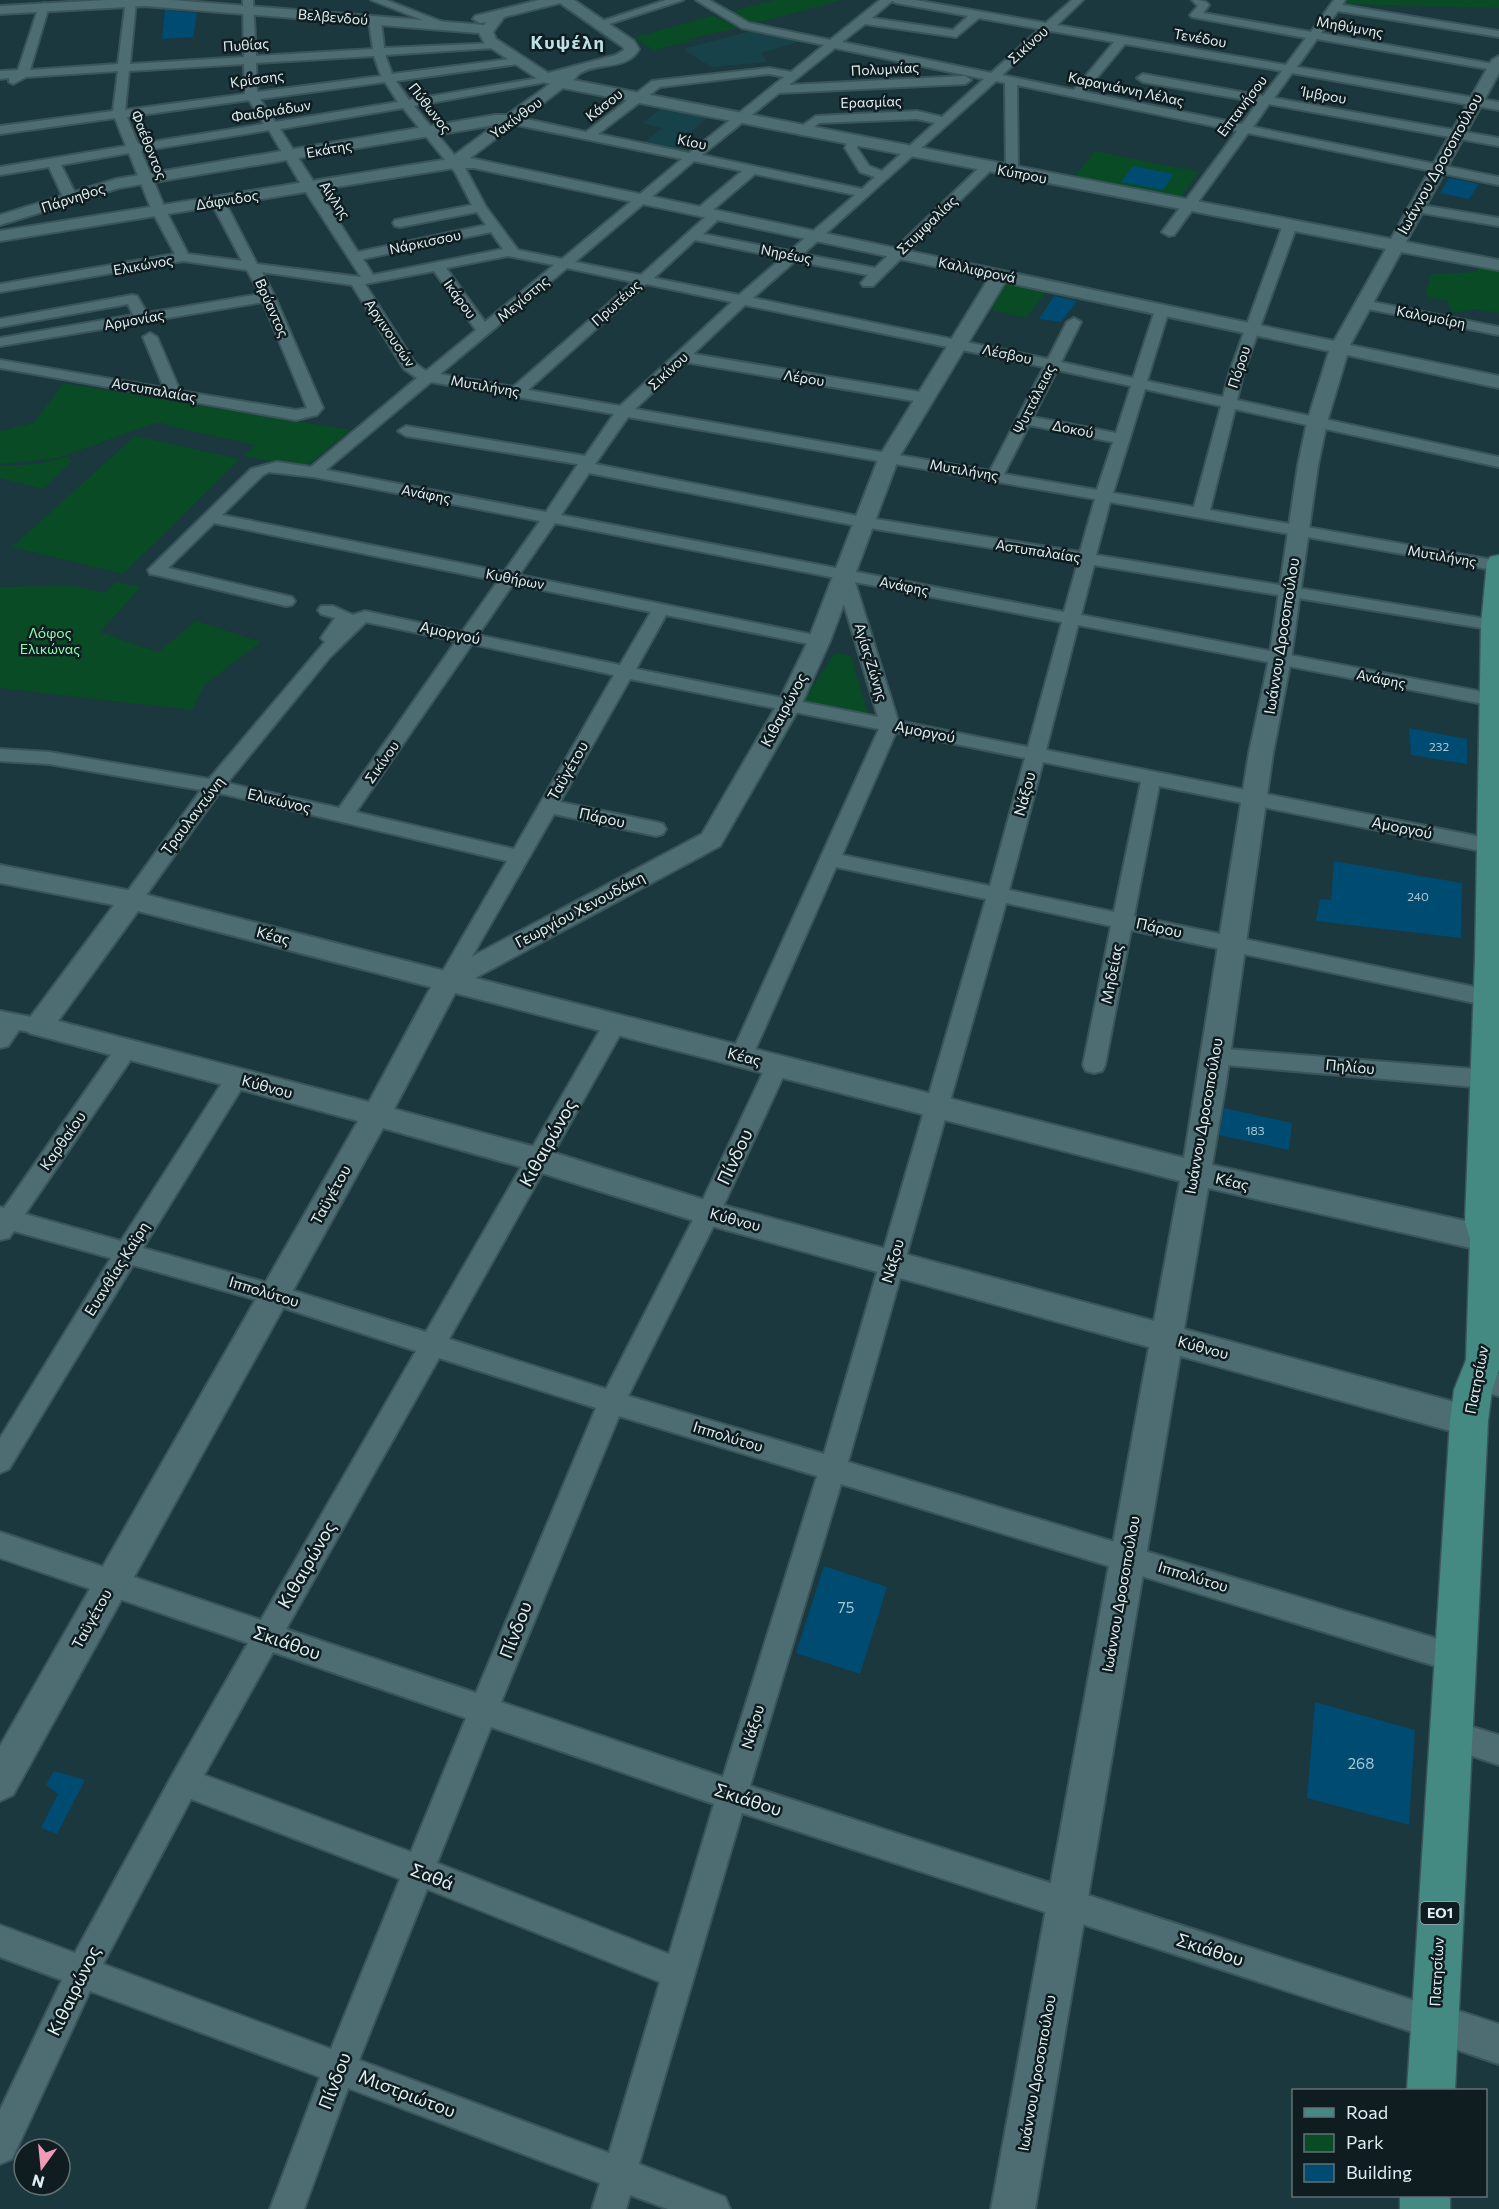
<svg xmlns="http://www.w3.org/2000/svg" width="1499" height="2209" font-family="Commissioner,sans-serif">
	<style>
		.built { fill: #184249 }
		.green { fill: #084b25 }
		.building { fill: #004b71 }
		.lines { fill: none; stroke-linecap: round; stroke-linejoin: round }
		.minor-casing { stroke: #3a555a; stroke-width: 4 }
		.tertiary-casing { stroke: #3a555a; stroke-width: 4 }
		.primary-casing { stroke: #3a555a; stroke-width: 3 }
		.minor { fill: #4d6d73; fill-rule: evenodd }
		.tertiary { fill: #4d6d73; fill-rule: evenodd }
		.primary { fill: #458983; fill-rule: evenodd }
		.labels { text-anchor: middle; stroke-width: 5; stroke-linejoin: round; paint-order: stroke }
		.number-label { font-size: 12px; fill: #a6c6d2 }
		.far-street-label { font-size: 14px; fill: #deeff3; stroke: #101d20 }
		.far-park-label { font-size: 14px; fill: #8ffab0; stroke: #101d20 }
		.shield { fill: #101d20; stroke: #a0b0b4; stroke-width: 1.5 }
		.shield-label { font-size: 14px; font-weight: bold; fill: #deeff3 }
		.street-label { font-size: 15px; fill: #deeff3; stroke: #101d20 }
		.near-number-label { font-size: 15px; fill: #a6c6d2 }
		.far-district-label { font-size: 18px; font-weight: bold; letter-spacing: 1.5px; fill: #bee0e7; stroke: #101d20 }
		.near-street-label { font-size: 18px; fill: #deeff3; stroke: #101d20 }
	</style>
	<rect width="100%" height="100%" fill="#1a383e"/>
	<!-- built -->
	<g class="built">
		<polygon points="751,31 801,41 761,53 767,62 711,67 683,49"/>
		<polygon points="662,108 707,117 691,133 685,132 674,139 696,145 686,153 642,144 662,128 642,123"/>
	</g>
	<!-- green -->
	<g class="green">
		<polygon points="774,0 842,0 754,24 731,14 733,11"/>
		<polygon points="1347,0 1499,0 1499,8 1343,4"/>
		<polygon points="714,15 737,28 688,39 691,41 654,50 633,38"/>
		<polygon points="1095,151 1199,172 1179,199 1073,178"/>
		<polygon points="1478,265 1499,269 1499,313 1476,309 1453,313 1447,301 1428,297 1426,292 1431,274 1478,272"/>
		<polygon points="999,281 1047,291 1026,318 985,308"/>
		<polygon points="63,383 351,430 305,467 244,456 256,445 169,426 158,422 58,458 0,464 0,431 34,423"/>
		<polygon points="135,436 240,459 123,574 12,547"/>
		<polygon points="66,457 72,461 42,489 0,478 0,466 37,464"/>
		<polygon points="116,582 141,587 100,632 158,652 196,621 261,642 204,685 192,710 0,688 0,587 74,586 105,593"/>
		<polygon points="835,653 851,656 870,720 800,706"/>
	</g>
	<!-- building -->
	<g class="building">
		<polygon points="165,10 197,13 193,37 162,39"/>
		<polygon points="1133,166 1174,174 1163,190 1121,182"/>
		<polygon points="1449,178 1479,184 1469,199 1440,193"/>
		<polygon points="1054,296 1077,301 1061,322 1039,319"/>
		<polygon points="1409,728 1467,739 1467,764 1411,755"/>
		<polygon points="1334,861 1462,883 1461,938 1316,921 1320,899 1331,900"/>
		<polygon points="1224,1108 1292,1123 1289,1150 1219,1135"/>
		<polygon points="824,1566 887,1587 860,1674 796,1653"/>
		<polygon points="1315,1702 1415,1730 1409,1825 1307,1798"/>
		<polygon points="54,1771 85,1780 57,1834 41,1828 58,1794 46,1785"/>
	</g>
	<g class="lines">
		<defs>
			<g id="minor">
				<path d="M126,0l10,1 -6,63 114,-7 -1,-57h10l3,56 117,-7 -4,-28 6,-3 6,3 3,27 114,-5 2,2 -6,3 -109,7 7,19 126,-16 6,3 -6,3 -122,17 13,19 141,-24v4l-4,2 -132,24 51,62 21,39 32,43 44,9 120,-100 -170,-35 -6,-4 2,-3 4,-1 74,16 66,-51 117,-13 22,4 33,-27 -82,-17 -46,-28h13l40,23 81,17 50,-40h35l131,23 26,-23h11l-26,25 229,40 20,-27 -114,-21 -2,-2 8,-9 -6,-6c7,0 13,0 17,5l-6,8 108,19 23,-32h11l-3,5 157,26v6l-161,-26 -17,22 178,32v6l-182,-32 -20,28 202,35v8l-207,-37 -18,25 225,40v8l-230,-42 -16,23 246,50v8l-251,-52 -74,102 -5,1 -7,-4 75,-101 -220,-46 1,87 -6,4 -6,-4 -1,-89 -9,-2 -193,173 72,14 108,-104h8l2,3 -2,3 -118,116h-10l-2,-3 7,-8 -73,-14 -42,37 295,61 19,-37 7,-4 7,4 -20,40 72,16 22,-68 7,-4 7,4 -22,71 76,16 7,-26 53,-146 7,-4 7,4 -53,146 -7,29 262,57v10l-264,-58 -25,101 289,51v10l-389,-69 -14,53 403,66v8l-5,1 -400,-65 -13,50 418,80v12l-421,-82 -32,125 445,89 8,4 -1,8 -7,2 -332,-67 -25,130 355,74 8,2 2,7 -2,5 -8,2 -358,-76 -26,135 -3,6 -8,2 -8,-2 -3,-6 28,-139 -105,-23 -158,559 607,182 10,4 4,10 -4,10 -10,4 -614,-188 -91,302 684,221 11,5 5,11 -5,11 -11,5 -692,-226 -103,351 86,33 5,12h-62l-38,-14 -4,14h-34l8,-26 -252,-95 -44,121h-34l50,-132 -230,-86 -78,168 -12,5v-54l62,-130 -62,-23v-32l75,28 99,-181 74,-129 -248,-85v-26l261,88 155,-269 -141,-46 -142,-40 -124,204 -9,4v-35l111,-180 -97,-27 -5,7 -9,2v-33l4,1 115,-165 8,-2 8,2 3,6 -113,165 96,27 108,-169 8,-3 8,3 3,6 -105,170 132,37 151,47 181,-314 8,-2 8,2 3,6 -177,315 157,50 91,-177 72,-152 8,-2 8,2 3,6 -68,147 -92,183 196,58 162,-555 -150,-32 -84,190 -3,6 -8,2 -8,-2 -3,-6 149,-328 -249,-50 -70,123 96,20 7,2 3,5 -3,5 -7,2 -102,-22 -99,172 -7,3 -7,-3 -4,-5 70,-120 -288,-68 -80,112 -7,2 -7,-2 -3,-5 3,-5 76,-105 -152,-26 -49,-3v-12l49,3 160,27 116,-137 -4,-4 14,-20 -14,-4 -3,-4 3,-4h12l20,9 12,-4 97,21 36,-51 -284,-58 -46,45 124,29 3,4 -3,4 -6,1 -130,-31 -6,-1 -2,-4 103,-101 26,-7 34,5 106,-89 -13,-9 -52,-84 -90,-13 13,25 48,111 -6,7 -21,5 -296,-52v-8l164,28 -21,-51 7,-4 7,4 23,54 116,19 11,-2 -44,-106 -263,44v-8l133,-23 -5,-11 -128,23v-8l132,-24 5,1 10,17 113,-19 -13,-24 -64,-9 -183,31v-8l175,-30 -23,-43 -23,-58 -68,12 17,34 -7,4 -7,-4 -15,-32 -49,8v-8l126,-21 -11,-28 -115,16v-8l113,-15 5,-40 -92,6 -13,7 -4,-2v-4l-9,1v-8l18,-1 21,-64 5,-3 5,3 -19,64 88,-6zM892,1l4,2 72,13 -15,14 -81,-12zM979,18l61,11 -49,44 -149,-31 23,-18 91,13zM1051,31l63,11 -40,48 -72,-15zM1125,44l157,27 -19,25 -120,-22 -6,4 6,4 115,20 -16,22 -157,-32zM835,48l149,31 -42,38 -25,-6 -101,5 -17,12v6l4,1 16,-12 98,-4 18,4 -53,48 -13,-5 -12,-18 2,-7 -2,-3h-8l-4,10 15,24 15,5 -13,12 -160,-34 77,-62 186,-9 6,-4 -6,-4 -176,9zM374,56l7,20 -124,16 -1,-29zM244,64l1,30 -120,16 4,-39zM769,74l15,3 -95,76 -91,-19 62,-47zM385,82l13,20 -123,20 -15,-23zM249,100l15,24 -126,20 -11,-27zM403,108l52,64 17,33 -77,15 -2,3 2,3 5,1 77,-15 9,13 -128,27 -78,-123zM269,130l33,56 59,91 -104,-13 -32,-62 -7,-4 -7,4 31,59 -54,-7 -22,-43 -25,-60zM694,161l48,10 -45,38 -2,3 2,3h10l48,-41 100,21 -65,56 -87,-17 20,-19 -7,-4 -5,1 -70,63 -66,-13zM491,232l12,17 -130,26 -10,-16zM695,240l87,18 -43,37 -85,-17zM508,256l46,9 -69,57 -39,-54zM567,268l66,14 -120,105 -73,-13zM434,271l42,59 -50,41 -11,-8 -50,-79zM646,284l86,18 -112,104 -92,-16zM745,305l299,62 -54,104 -355,-62 50,-47 241,41 8,-5 -8,-5 -233,-39zM1057,370l74,16 -15,47 -83,-16zM431,382l183,32 -29,42 -179,-30 -8,5 8,5 172,28 -32,48 -220,-42zM1145,389l76,17 -27,101 -81,-14zM628,417l467,82 -15,53 -217,-35 -268,-53zM1029,425l84,17 -16,48 -93,-16zM269,472l45,5 226,44 -36,51 -282,-57 41,-40zM589,473l274,54 215,35 -14,50 -503,-97zM555,523l281,55 42,139 -242,-48 30,-54 153,31 6,-1 3,-4 -3,-4 -6,-1 -300,-61zM855,582l207,40 -34,125 -130,-26zM513,584l138,28 -31,53 -142,-30zM366,622l90,19 -117,167 -112,-25 103,-126zM472,644l142,31 -100,174 -158,-37zM896,732l129,26 -35,128 -148,-31zM1043,762l98,20 -27,130 -105,-22zM439,1358l157,50 -120,285 -190,-64zM619,1416l198,60 -94,301 -222,-75zM273,1652l193,66 -55,134 -207,-77zM491,1727l223,77 -45,150 -232,-91zM191,1799l209,80 -69,170 -228,-85zM427,1889l233,93 -51,171 -250,-93z"/>
				<polygon points="371,0 386,0 453,26 451,28 443,28"/>
				<polygon points="666,0 683,0 603,26 595,26 593,24"/>
				<polygon points="1415,204 1499,218 1499,226 1410,211 1408,208 1410,205"/>
				<polygon points="1363,300 1499,327 1499,335 1358,307 1356,304 1358,301"/>
				<polygon points="0,1011 47,1020 50,1026 47,1032 39,1034 19,1030 8,1046 0,1048"/>
				<polygon points="1215,1048 1486,1070 1494,1073 1497,1079 1494,1085 1486,1088 1215,1064 1207,1062 1204,1056 1207,1050"/>
				<polygon points="1476,1368 1499,1374 1499,1396 1467,1387 1463,1379 1467,1371"/>
				<polygon points="1450,1720 1499,1735 1499,1765 1440,1745 1435,1735 1440,1725"/>
			</g>
			<g id="tertiary">
				<path d="M106,0h66l312,25 2,-3 -6,1 -7,-4 2,-3 64,-16h35l60,41 5,8c-11,22 -45,13 -60,25 -2,2 -4,5 -6,6l818,159 101,-179 7,-4v17l-93,169 93,18v10l-98,-18 -51,93 149,31v12l-152,-33 -20,67 -9,43 -27,194 -18,94 -47,330 -14,82 276,61 11,4v17l-11,5 -280,-64 -24,141 285,77 12,5 4,10 -4,10 -12,5 -289,-80 -145,853h-44l158,-862 -441,-122 -169,-53 -156,-44 -370,667 -13,6v-55l358,-625 -329,-88 -4,-7 4,-7 85,-114 -114,-22v-18l132,26 313,80 257,-137 75,-129 31,-64 71,-184 110,-179 -515,-110h-20l-454,73v-10l449,-72 46,-34 -376,63 -119,37v-10l116,-36 379,-64h12l43,-31 -9,-3 -56,-37 -6,-11 -334,-27 -145,8v-8zM560,3l63,44 1,3 -8,5 -68,18 -52,-34 -3,-7 11,-15zM563,88l823,161 -52,92 -864,-183zM1005,282l324,69 -22,71 -9,43 -29,194 -20,94 -65,405 -709,-180 245,-132 81,-141 29,-64 69,-184zM138,911l293,76 -62,115 -311,-81zM455,993l725,188 -26,140 -446,-120 -169,-53 -145,-39z"/>
				<polygon points="1434,2003 1499,2024 1499,2064 1420,2037 1414,2023 1420,2009"/>
			</g>
			<g id="primary">
				<polygon points="1499,555 1499,1370 1492,1390 1488,1421 1455,2090 1407,2090 1450,1421 1454,1390 1466,1360 1470,1239 1465,1222 1475,959 1481,625 1487,562 1490,557"/>
				<rect x="1400" y="2196" width="50" height="13"/>
			</g>
		</defs>
		<!-- minor casing -->
		<use href="#minor" class="minor-casing"/>
		<!-- tertiary casing -->
		<use href="#tertiary" class="tertiary-casing"/>
		<!-- primary casing -->
		<use href="#primary" class="primary-casing"/>
		<!-- minor -->
		<use href="#minor" class="minor"/>
		<!-- tertiary -->
		<use href="#tertiary" class="tertiary"/>
		<!-- primary -->
		<use href="#primary" class="primary"/>
	</g>
	<g class="labels">
		<!-- number labels -->
		<g class="number-label">
			<text x="1439" y="751">232</text>
			<text x="1418" y="901">240</text>
			<text x="1255" y="1135">183</text>
		</g>
		<!-- far-street labels -->
		<g class="far-street-label">
			<text transform="translate(333 17) rotate(5)" y="5">Βελβενδού</text>
			<text transform="translate(1350 27) rotate(10)" y="5">Μηθύμνης</text>
			<text transform="translate(1200 38) rotate(10)" y="5">Τενέδου</text>
			<text transform="translate(246 45) rotate(-4)" y="5">Πυθίας</text>
			<text transform="translate(1028 45) rotate(-42)" y="5">Σικίνου</text>
			<text transform="translate(885 69) rotate(-3)" y="5">Πολυμνίας</text>
			<text transform="translate(257 79) rotate(-8)" y="5">Κρίσσης</text>
			<text transform="translate(1126 89) rotate(12)" y="5">Καραγιάννη Λέλας</text>
			<text transform="translate(1324 95) rotate(10)" y="5">Ίμβρου</text>
			<text transform="translate(871 102) rotate(-2)" y="5">Ερασμίας</text>
			<text transform="translate(604 105) rotate(-38)" y="5">Κάσου</text>
			<text transform="translate(1242 106) rotate(-53)" y="5">Επτανήσου</text>
			<text transform="translate(430 108) rotate(52)" y="5">Πύθωνος</text>
			<text transform="translate(271 111) rotate(-9)" y="5">Φαιδριάδων</text>
			<text transform="translate(516 118) rotate(-36)" y="5">Υακίνθου</text>
			<text transform="translate(692 142) rotate(12)" y="5">Κίου</text>
			<text transform="translate(149 145) rotate(68)" y="5">Φαέθοντος</text>
			<text transform="translate(329 149) rotate(-10)" y="5">Εκάτης</text>
			<text transform="translate(1022 174) rotate(11)" y="5">Κύπρου</text>
			<text transform="translate(73 198) rotate(-18)" y="5">Πάρνηθος</text>
			<text transform="translate(227 200) rotate(-9)" y="5">Δάφνιδος</text>
			<text transform="translate(335 200) rotate(56)" y="5">Αίγλης</text>
			<text transform="translate(927 225) rotate(-44)" y="5">Στυμφαλίας</text>
			<text transform="translate(425 242) rotate(-12)" y="5">Νάρκισσου</text>
			<text transform="translate(786 254) rotate(11)" y="5">Νηρέως</text>
			<text transform="translate(143 265) rotate(-10)" y="5">Ελικώνος</text>
			<text transform="translate(977 270) rotate(12)" y="5">Καλλιφρονά</text>
			<text transform="translate(460 299) rotate(54)" y="5">Ικάρου</text>
			<text transform="translate(523 299) rotate(-40)" y="5">Μεγίστης</text>
			<text transform="translate(616 303) rotate(-42)" y="5">Πρωτέως</text>
			<text transform="translate(272 308) rotate(66)" y="5">Βρύαντος</text>
			<text transform="translate(1431 317) rotate(11)" y="5">Καλομοίρη</text>
			<text transform="translate(134 320) rotate(-10)" y="5">Αρμονίας</text>
			<text transform="translate(390 333) rotate(56)" y="5">Αργινουσών</text>
			<text transform="translate(1007 354) rotate(12)" y="5">Λέσβου</text>
			<text transform="translate(1239 367) rotate(-72)" y="5">Πόρου</text>
			<text transform="translate(668 371) rotate(-43)" y="5">Σικίνου</text>
			<text transform="translate(804 378) rotate(9)" y="5">Λέρου</text>
			<text transform="translate(485 386) rotate(10)" y="5">Μυτιλήνης</text>
			<text transform="translate(154 390) rotate(10)" y="5">Αστυπαλαίας</text>
			<text transform="translate(1034 399) rotate(-63)" y="5">Ψυττάλειας</text>
			<text transform="translate(1073 429) rotate(11)" y="5">Δοκού</text>
			<text transform="translate(964 470) rotate(10)" y="5">Μυτιλήνης</text>
			<text transform="translate(426 494) rotate(11)" y="5">Ανάφης</text>
			<text transform="translate(1038 551) rotate(9)" y="5">Αστυπαλαίας</text>
			<text transform="translate(1442 556) rotate(10)" y="5">Μυτιλήνης</text>
			<text transform="translate(515 579) rotate(11)" y="5">Κυθήρων</text>
			<text transform="translate(904 586) rotate(11)" y="5">Ανάφης</text>
			<text transform="translate(871 662) rotate(73)" y="5">Αγίας Ζώνης</text>
			<text transform="translate(1381 679) rotate(11)" y="5">Ανάφης</text>
			<text transform="translate(382 762) rotate(-55)" y="5">Σικίνου</text>
		</g>
		<!-- far-park labels -->
		<g class="far-park-label">
			<text x="50" y="638">Λόφος<tspan x="50" dy="16">Ελικώνας</tspan></text>
		</g>
		<!-- shield labels -->
		<rect class="shield" x="1420.5" y="1902" width="39" height="22" rx="4.5"/>
		<g class="shield-label">
			<text x="1440" y="1918">ΕΟ1</text>
		</g>
		<!-- street labels -->
		<g class="street-label">
			<text transform="translate(1440 164) rotate(-61)" y="5">Ιωάννου Δροσοπούλου</text>
			<text transform="translate(450 633) rotate(12)" y="5">Αμοργού</text>
			<text transform="translate(1282 636) rotate(-81)" y="5">Ιωάννου Δροσοπούλου</text>
			<text transform="translate(784 710) rotate(-62)" y="5">Κιθαιρώνος</text>
			<text transform="translate(925 732) rotate(11)" y="5">Αμοργού</text>
			<text transform="translate(568 771) rotate(-60)" y="5">Ταϋγέτου</text>
			<text transform="translate(1025 794) rotate(-75)" y="5">Νάξου</text>
			<text transform="translate(279 801) rotate(13)" y="5">Ελικώνος</text>
			<text transform="translate(193 816) rotate(-53)" y="5">Τραυλαντώνη</text>
			<text transform="translate(602 818) rotate(12)" y="5">Πάρου</text>
			<text transform="translate(1402 828) rotate(11)" y="5">Αμοργού</text>
			<text transform="translate(580 910) rotate(-28)" y="5">Γεωργίου Χενουδάκη</text>
			<text transform="translate(1159 928) rotate(12)" y="5">Πάρου</text>
			<text transform="translate(273 936) rotate(15)" y="5">Κέας</text>
			<text transform="translate(1112 974) rotate(-79)" y="5">Μηδείας</text>
			<text transform="translate(744 1057) rotate(14)" y="5">Κέας</text>
			<text transform="translate(1350 1067) rotate(5)" y="5">Πηλίου</text>
			<text transform="translate(267 1087) rotate(15)" y="5">Κύθνου</text>
			<text transform="translate(1204 1116) rotate(-80)" y="5">Ιωάννου Δροσοπούλου</text>
			<text transform="translate(63 1141) rotate(-55)" y="5">Καρθαίου</text>
			<text transform="translate(1232 1182) rotate(13)" y="5">Κέας</text>
			<text transform="translate(331 1195) rotate(-61)" y="5">Ταϋγέτου</text>
			<text transform="translate(735 1220) rotate(15)" y="5">Κύθνου</text>
			<text transform="translate(893 1261) rotate(-74)" y="5">Νάξου</text>
			<text transform="translate(117 1269) rotate(-58)" y="5">Ευανθίας Καϊρη</text>
			<text transform="translate(264 1292) rotate(17)" y="5">Ιππολύτου</text>
			<text transform="translate(1203 1348) rotate(15)" y="5">Κύθνου</text>
			<text transform="translate(1477 1380) rotate(-79)" y="5">Πατησίων</text>
			<text transform="translate(728 1437) rotate(17)" y="5">Ιππολύτου</text>
			<text transform="translate(1193 1577) rotate(17)" y="5">Ιππολύτου</text>
			<text transform="translate(1121 1594) rotate(-80)" y="5">Ιωάννου Δροσοπούλου</text>
			<text transform="translate(92 1619) rotate(-61)" y="5">Ταϋγέτου</text>
			<text transform="translate(753 1727) rotate(-73)" y="5">Νάξου</text>
			<text transform="translate(1437 1972) rotate(-87)" y="5">Πατησίων</text>
			<text transform="translate(1037 2073) rotate(-80)" y="5">Ιωάννου Δροσοπούλου</text>
		</g>
		<!-- near-number labels -->
		<g class="near-number-label">
			<text x="846" y="1613">75</text>
			<text x="1361" y="1769">268</text>
		</g>
		<!-- far-district labels -->
		<g class="far-district-label">
			<text x="568" y="49">Κυψέλη</text>
		</g>
		<!-- near-street labels -->
		<g class="near-street-label">
			<text transform="translate(548 1143) rotate(-61)" y="6">Κιθαιρώνος</text>
			<text transform="translate(735 1157) rotate(-65)" y="6">Πίνδου</text>
			<text transform="translate(307 1565) rotate(-60)" y="6">Κιθαιρώνος</text>
			<text transform="translate(516 1630) rotate(-69)" y="6">Πίνδου</text>
			<text transform="translate(287 1643) rotate(19)" y="6">Σκιάθου</text>
			<text transform="translate(748 1800) rotate(18)" y="6">Σκιάθου</text>
			<text transform="translate(432 1877) rotate(21)" y="6">Σαθά</text>
			<text transform="translate(1210 1950) rotate(18)" y="6">Σκιάθου</text>
			<text transform="translate(74 1991) rotate(-64)" y="6">Κιθαιρώνος</text>
			<text transform="translate(335 2081) rotate(-69)" y="6">Πίνδου</text>
			<text transform="translate(407 2094) rotate(21)" y="6">Μιστριώτου</text>
		</g>
	</g>
	<!-- legend -->
	<rect x="1292" y="2089" width="195" height="108" fill="#101d20" stroke="#627174" stroke-width="1.5"/>
	<rect x="1304" y="2108" width="30" height="9" fill="#458983" stroke="#627174" stroke-width="1.5"/>
	<text x="1346" y="2119" font-size="18" fill="#deeff3">Road</text>
	<rect x="1304" y="2134" width="30" height="18" fill="#084b25" stroke="#627174" stroke-width="1.5"/>
	<text x="1346" y="2149" font-size="18" fill="#deeff3">Park</text>
	<rect x="1304" y="2164" width="30" height="18" fill="#004b71" stroke="#627174" stroke-width="1.5"/>
	<text x="1346" y="2179" font-size="18" fill="#deeff3">Building</text>
	<!-- north arrow -->
	<g transform="translate(42 2167) rotate(195)"><circle r="28" fill="#101d20" stroke="#627174" stroke-width="1.5"/>
	<path d="M0-4.5L10 22L0 15L-10 22Z" fill="#ef9ab8"/>
	<text y="-9" font-size="16" font-weight="bold" text-anchor="middle" fill="#deeff3">N</text>
	</g>
</svg>
